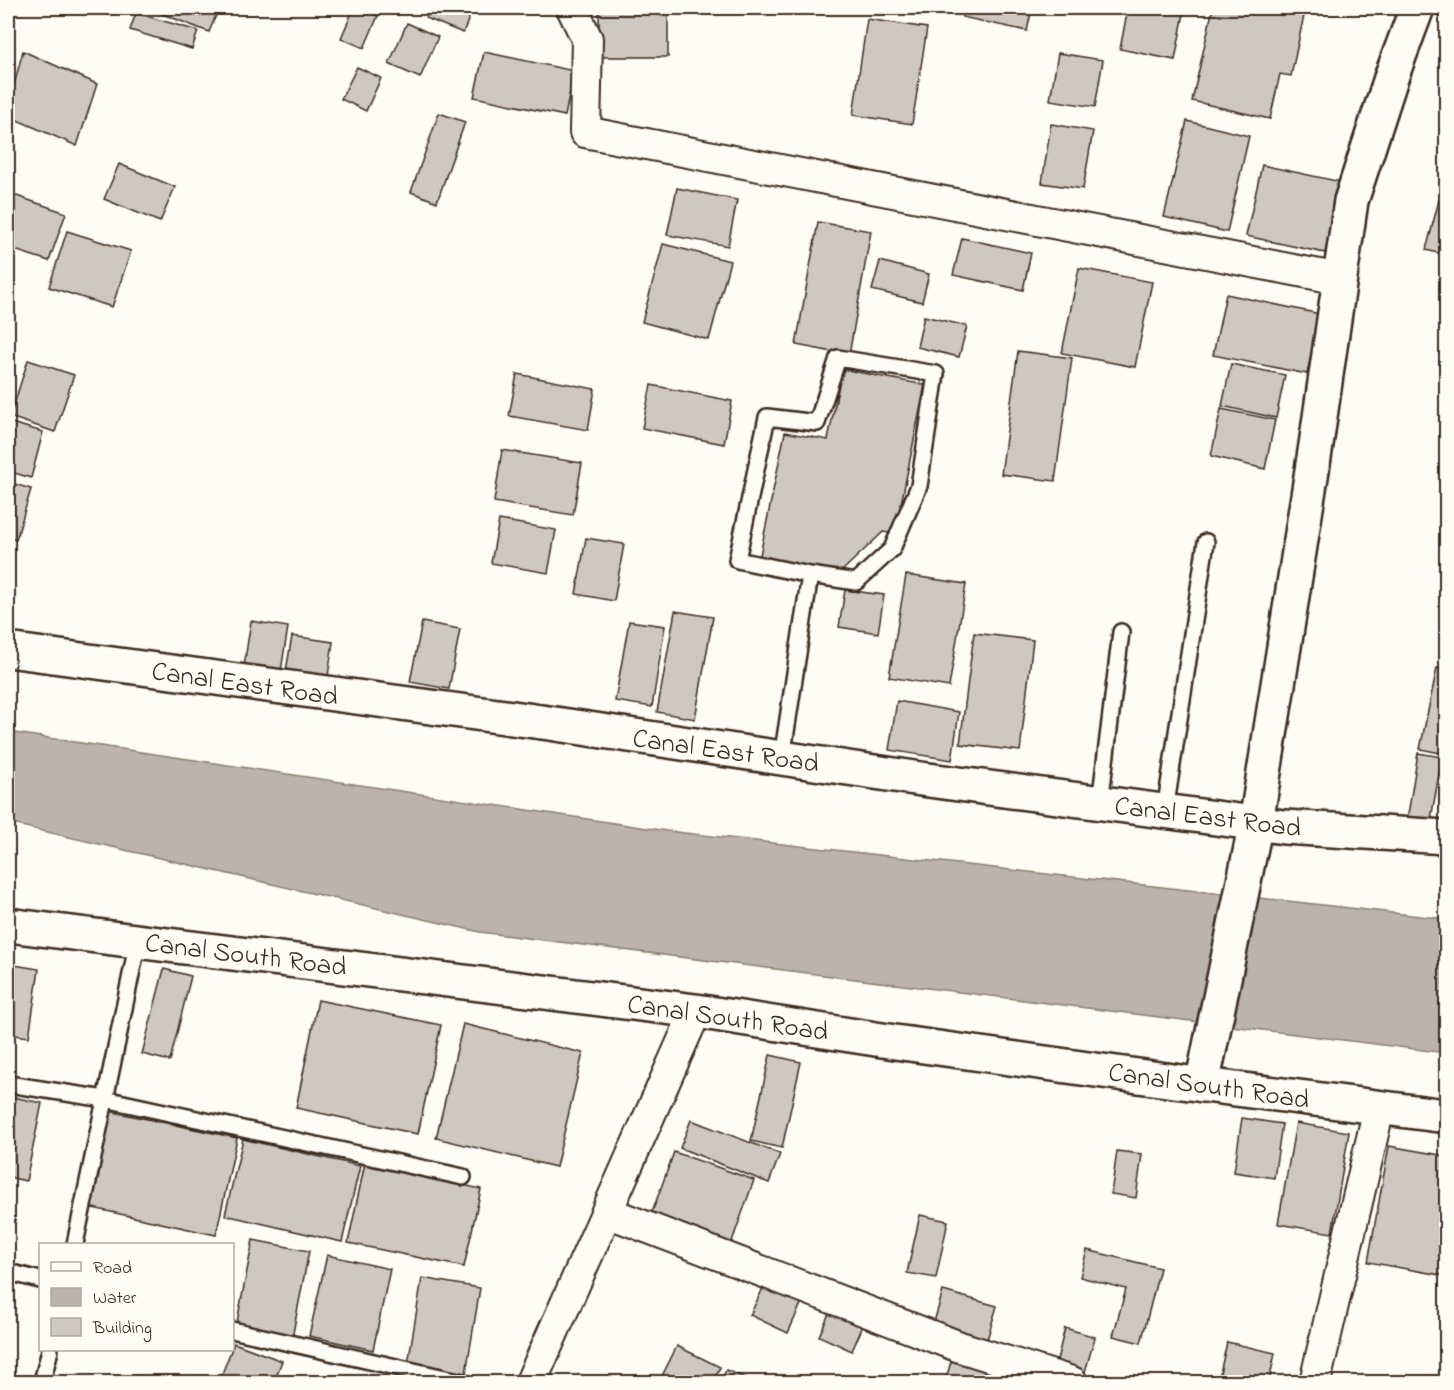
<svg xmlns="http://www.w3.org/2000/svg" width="1454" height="1390" font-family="'Indie Flower',sans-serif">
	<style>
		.water { fill: #bbb4ad; stroke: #887d74; stroke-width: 1.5 }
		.building { fill: #cdc8c2; stroke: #3b2a1e; stroke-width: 1.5 }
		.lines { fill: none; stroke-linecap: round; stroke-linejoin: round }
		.service-casing { stroke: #3b2a1e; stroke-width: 20 }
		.minor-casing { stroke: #3b2a1e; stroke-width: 34 }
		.tertiary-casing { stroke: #3b2a1e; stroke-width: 38 }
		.secondary-casing { stroke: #3b2a1e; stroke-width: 38 }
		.service { stroke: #fdfcf7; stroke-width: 15 }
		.minor { stroke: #fdfcf7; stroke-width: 30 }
		.tertiary { stroke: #fdfcf7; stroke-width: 33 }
		.secondary { stroke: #fdfcf7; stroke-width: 33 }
		.labels { text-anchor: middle; stroke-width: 4.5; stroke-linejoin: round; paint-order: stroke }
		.street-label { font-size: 27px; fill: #3b2a1e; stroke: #fdfcf7 }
	</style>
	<rect width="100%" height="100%" fill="#fdfcf7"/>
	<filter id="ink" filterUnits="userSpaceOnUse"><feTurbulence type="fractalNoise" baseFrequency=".0167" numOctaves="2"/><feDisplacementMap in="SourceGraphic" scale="12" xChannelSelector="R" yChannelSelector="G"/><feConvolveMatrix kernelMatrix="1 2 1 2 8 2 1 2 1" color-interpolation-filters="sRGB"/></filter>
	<g filter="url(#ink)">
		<!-- water -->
		<polygon class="water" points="8,732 667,831 1446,919 1446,1053 480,932 8,823"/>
		<!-- building -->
		<g class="building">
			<polygon points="147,8 219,8 209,32"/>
			<polygon points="354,8 360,8 378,16 364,48 341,38"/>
			<polygon points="430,8 473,8 463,33 426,18"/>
			<rect x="599" y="8" width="69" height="49"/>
			<polygon points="964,8 1032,8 1027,31 962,17"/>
			<polygon points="1128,8 1185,8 1175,60 1120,49"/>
			<polygon points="1213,8 1289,8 1305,11 1291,76 1280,74 1270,119 1192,101"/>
			<polygon points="136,13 198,31 192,49 130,30"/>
			<polygon points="867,19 927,28 912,124 853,115"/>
			<polygon points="407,23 438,37 420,78 389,64"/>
			<polygon points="23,51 97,84 77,146 8,116 8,107"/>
			<polygon points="484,52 574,71 565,116 474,97"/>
			<polygon points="1058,53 1103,60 1095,107 1050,100"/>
			<polygon points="357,67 381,78 366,111 341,99"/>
			<polygon points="439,113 465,122 437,202 411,192"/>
			<polygon points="1187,121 1249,136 1227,232 1164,217"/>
			<polygon points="1051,124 1093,131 1083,189 1042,183"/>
			<polygon points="119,164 175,187 160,222 104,199"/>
			<polygon points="1262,165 1341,182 1325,253 1246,236"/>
			<polygon points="677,188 737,200 728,246 667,235"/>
			<polygon points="8,193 66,213 49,261 8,248"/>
			<polygon points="1439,200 1446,202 1446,255 1426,250"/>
			<polygon points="818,222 871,231 849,355 796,345"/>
			<polygon points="67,231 131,251 112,307 49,287"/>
			<polygon points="962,238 1031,253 1023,290 953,275"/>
			<polygon points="663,244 730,261 709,340 642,322"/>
			<polygon points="880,261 929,274 922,302 872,290"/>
			<polygon points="1079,268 1152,282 1135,367 1062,353"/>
			<polygon points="1226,294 1320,314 1307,374 1213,355"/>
			<polygon points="924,316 967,326 959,357 917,347"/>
			<polygon points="1018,351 1072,358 1055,481 1001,474"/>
			<polygon points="28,360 74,375 55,432 10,417"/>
			<polygon points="1231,364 1285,375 1276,418 1222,406"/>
			<polygon points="842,369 925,385 895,534 883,532 843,570 842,577 759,560 785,432 828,440"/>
			<polygon points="517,374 595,389 588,430 509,416"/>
			<polygon points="651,385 732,401 724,444 642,428"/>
			<polygon points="1221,409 1275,420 1265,469 1211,456"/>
			<polygon points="8,422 43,432 31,478 8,471"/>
			<polygon points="502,450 582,463 573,515 494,502"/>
			<polygon points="8,482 31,489 16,540 8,537"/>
			<polygon points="499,520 556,530 548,573 491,563"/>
			<polygon points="586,538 624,544 614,601 576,594"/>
			<polygon points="906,575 966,584 949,687 889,677"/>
			<polygon points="845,590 884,595 878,633 839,627"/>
			<polygon points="675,611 713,617 695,719 657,712"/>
			<polygon points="251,621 288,627 281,671 244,666"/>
			<polygon points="629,621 665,626 652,707 615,701"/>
			<polygon points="422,622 460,629 449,689 410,682"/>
			<polygon points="974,633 1033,640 1020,751 960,744"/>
			<polygon points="292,636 333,642 327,683 285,677"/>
			<polygon points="1437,668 1446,670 1446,754 1420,749"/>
			<polygon points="897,701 959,712 952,760 889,750"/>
			<polygon points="1418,753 1442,757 1430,825 1407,821"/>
			<polygon points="8,964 39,969 29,1037 8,1034"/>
			<polygon points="164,969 191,976 170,1061 142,1054"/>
			<polygon points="318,1000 441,1025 418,1134 296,1108"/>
			<polygon points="463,1024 583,1053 556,1167 436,1138"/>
			<polygon points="770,1055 801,1062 782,1148 751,1141"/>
			<polygon points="8,1096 42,1103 26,1181 8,1177"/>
			<polygon points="109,1111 237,1138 216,1235 88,1207"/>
			<polygon points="1242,1118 1282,1124 1274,1178 1234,1172"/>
			<polygon points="691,1120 780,1154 769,1183 680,1148"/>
			<polygon points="1296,1123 1349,1132 1332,1233 1278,1224"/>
			<polygon points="243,1139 360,1166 342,1242 225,1215"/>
			<polygon points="1389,1146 1446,1156 1446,1276 1368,1262"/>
			<polygon points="1117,1151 1142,1154 1136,1198 1111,1194"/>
			<polygon points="674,1152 754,1180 730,1247 650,1218"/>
			<polygon points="365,1163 481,1189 464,1267 348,1243"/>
			<polygon points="920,1215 948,1221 936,1278 907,1273"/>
			<polygon points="253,1240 309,1251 292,1338 236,1327"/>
			<polygon points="1087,1250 1160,1268 1141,1343 1113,1336 1126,1289 1080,1277"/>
			<polygon points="327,1255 390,1269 373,1350 309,1336"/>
			<polygon points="422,1278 480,1288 466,1373 408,1364"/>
			<polygon points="767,1280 804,1297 788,1333 750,1315"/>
			<polygon points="943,1291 997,1306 986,1343 932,1329"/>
			<polygon points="833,1305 866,1319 852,1351 819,1336"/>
			<polygon points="1065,1328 1095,1337 1085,1372 1056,1364"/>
			<polygon points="1227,1342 1275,1353 1269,1382 1218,1382"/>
			<polygon points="234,1343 282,1361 274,1382 229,1382 220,1379"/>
			<polygon points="677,1346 720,1367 713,1382 674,1382 662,1376"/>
			<polygon points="953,1355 987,1365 981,1382 945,1382"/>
			<polygon points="726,1370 756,1382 721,1382"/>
			<polygon points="1009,1373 1038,1382 1006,1382"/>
		</g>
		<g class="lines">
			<defs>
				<g id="service">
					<polyline points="782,758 810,575 856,582 892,549 919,486 936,374 838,358 817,423 767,417 737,560 810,575"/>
					<polyline points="1100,803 1121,632"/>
					<polyline points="1165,811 1206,542"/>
					<polyline points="8,1084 105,1099 463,1177"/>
					<polyline points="75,1244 138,941"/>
					<polyline points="8,1272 40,1280"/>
					<polyline points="232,1330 463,1382"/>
					<polyline points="42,1382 50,1350"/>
				</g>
				<g id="minor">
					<polyline points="572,8 587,39 585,132 1340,279"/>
					<polyline points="607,1212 960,1347 1072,1382"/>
					<polyline points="531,1382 696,1011"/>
					<polyline points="1315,1382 1379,1108"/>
				</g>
				<g id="tertiary">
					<polyline points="8,925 696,1011 895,1042 1174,1081 1446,1116"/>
					<polyline points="1202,1085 1256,823 1316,445 1351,201 1392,75 1417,8"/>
				</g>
				<polyline id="secondary" points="8,650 549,723 921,779 1284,827 1446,837"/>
			</defs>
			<!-- service casing -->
			<use href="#service" class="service-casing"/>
			<!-- minor casing -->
			<use href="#minor" class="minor-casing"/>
			<!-- tertiary casing -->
			<use href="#tertiary" class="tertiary-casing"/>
			<!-- secondary casing -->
			<use href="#secondary" class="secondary-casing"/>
			<!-- service -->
			<use href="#service" class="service"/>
			<!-- minor -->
			<use href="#minor" class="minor"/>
			<!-- tertiary -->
			<use href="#tertiary" class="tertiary"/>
			<!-- secondary -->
			<use href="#secondary" class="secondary"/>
		</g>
	</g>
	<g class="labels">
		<!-- street labels -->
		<g class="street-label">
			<text transform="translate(245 683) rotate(8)" y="9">Canal East Road</text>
			<text transform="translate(726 750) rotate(8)" y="9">Canal East Road</text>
			<text transform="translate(1208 816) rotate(7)" y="9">Canal East Road</text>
			<text transform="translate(246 954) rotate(7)" y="9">Canal South Road</text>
			<text transform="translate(728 1017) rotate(8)" y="9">Canal South Road</text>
			<text transform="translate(1209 1085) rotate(8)" y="9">Canal South Road</text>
		</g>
	</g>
	<!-- margin -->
	<rect width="1454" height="1390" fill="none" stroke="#fdfcf7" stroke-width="30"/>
	<rect x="15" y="15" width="1424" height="1360" fill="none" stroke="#3b2a1e" stroke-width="2" filter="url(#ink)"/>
	<!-- legend -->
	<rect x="39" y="1243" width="195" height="108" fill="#fdfcf7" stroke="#afa8a0" stroke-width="1.5"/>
	<rect x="51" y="1262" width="30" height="9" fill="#fdfcf7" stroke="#afa8a0" stroke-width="1.5"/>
	<text x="93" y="1273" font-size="18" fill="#3b2a1e">Road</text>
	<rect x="51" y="1288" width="30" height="18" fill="#bbb4ad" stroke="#afa8a0" stroke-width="1.5"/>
	<text x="93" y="1303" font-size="18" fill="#3b2a1e">Water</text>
	<rect x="51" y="1318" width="30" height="18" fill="#cdc8c2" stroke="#afa8a0" stroke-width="1.5"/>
	<text x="93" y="1333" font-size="18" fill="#3b2a1e">Building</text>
</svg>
